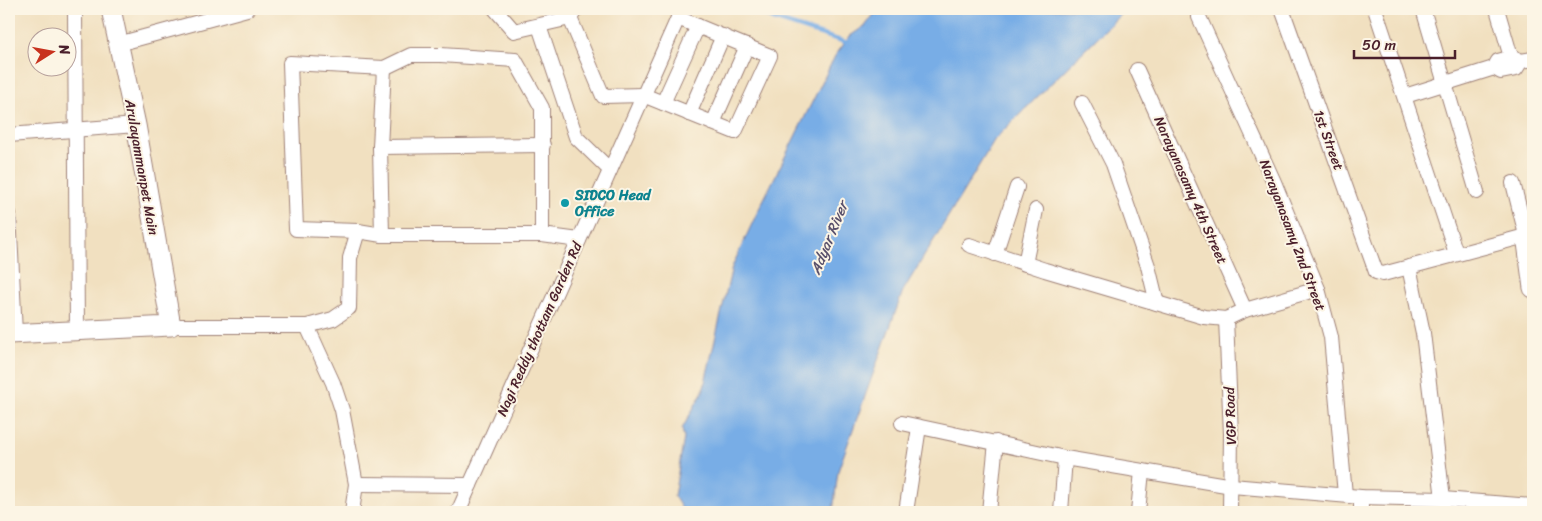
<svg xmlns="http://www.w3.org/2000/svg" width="1542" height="521" font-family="Sriracha,sans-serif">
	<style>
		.water { fill: #78ade6; stroke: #616688 }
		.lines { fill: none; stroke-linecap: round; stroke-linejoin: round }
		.stream { stroke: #78ade6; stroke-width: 4 }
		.street-casing { stroke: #9e8076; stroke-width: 16 }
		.secondary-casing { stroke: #9e8076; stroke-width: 21 }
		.street { stroke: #fff; stroke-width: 14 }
		.secondary { stroke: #fff; stroke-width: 19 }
		.culture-dot { fill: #0f9aa8; stroke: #fcf5e5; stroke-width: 2 }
		.labels { text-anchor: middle; stroke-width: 4; stroke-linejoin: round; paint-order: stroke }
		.street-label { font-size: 14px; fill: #4a1f2b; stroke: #fcf5e5 }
		.culture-label { font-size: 14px; font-weight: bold; fill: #0d838f; stroke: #fcf5e5; text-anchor: start }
		.water-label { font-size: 15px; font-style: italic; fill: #5a516c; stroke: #fcf5e5 }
	</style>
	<rect width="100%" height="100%" fill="#fcf5e5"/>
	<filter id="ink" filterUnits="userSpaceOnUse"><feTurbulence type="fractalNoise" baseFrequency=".02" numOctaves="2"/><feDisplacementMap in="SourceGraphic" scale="10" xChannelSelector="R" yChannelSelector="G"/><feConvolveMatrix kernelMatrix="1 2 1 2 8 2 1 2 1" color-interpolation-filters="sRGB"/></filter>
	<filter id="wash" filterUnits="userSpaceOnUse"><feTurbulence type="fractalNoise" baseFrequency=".0096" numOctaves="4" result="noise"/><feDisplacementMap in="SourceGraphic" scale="20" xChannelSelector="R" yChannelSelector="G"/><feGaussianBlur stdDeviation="1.12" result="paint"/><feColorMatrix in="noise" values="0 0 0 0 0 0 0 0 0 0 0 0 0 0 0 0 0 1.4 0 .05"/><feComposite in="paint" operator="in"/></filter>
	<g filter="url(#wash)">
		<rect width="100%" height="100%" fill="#f1e0c0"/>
		<!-- water -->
		<polygon class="water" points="878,9 1126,9 995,139 903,291 838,471 833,512 684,512 674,496 684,438 682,429 703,391 732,267 756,215 835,56 850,36 866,25"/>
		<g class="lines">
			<!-- stream -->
			<polyline class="stream" points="752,9 773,19 848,43"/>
		</g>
	</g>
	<g filter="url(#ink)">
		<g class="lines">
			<defs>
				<g id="street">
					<polyline points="75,9 77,331"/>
					<polyline points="495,9 514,31 570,18 576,9"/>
					<polyline points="1282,9 1376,272 1383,274 1533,234"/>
					<polyline points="1375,9 1456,253"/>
					<polyline points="1423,9 1477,192"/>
					<polyline points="1497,9 1511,57"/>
					<polyline points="1199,17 1274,182 1318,289 1331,337 1345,495"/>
					<polyline points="570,18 603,96 643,95 735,132 770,56 678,18"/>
					<polyline points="539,26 576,137 610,170"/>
					<polyline points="118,44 247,9"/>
					<polyline points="1521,61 1533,59"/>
					<polyline points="384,68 411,55 441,55 515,60 542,108 542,235"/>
					<polyline points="1494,68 1501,72 1516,69 1521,61"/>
					<polyline points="1137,70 1245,310"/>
					<polyline points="1405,96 1494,68 1498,61 1513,57 1521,61"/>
					<polyline points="663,103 698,26"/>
					<polyline points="1082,103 1113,164 1148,266 1157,303"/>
					<polyline points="689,114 723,36"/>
					<polyline points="713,123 747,46"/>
					<polyline points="9,135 136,125"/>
					<polyline points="380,147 543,145"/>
					<polyline points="1513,183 1526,235"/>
					<polyline points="9,213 15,333"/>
					<polyline points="358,231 296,229 290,63 384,68 380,147 382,235"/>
					<polyline points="969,245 1045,270 1204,317 1226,319 1245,310 1318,289"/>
					<polyline points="995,254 1017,187"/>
					<polyline points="1025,264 1036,210"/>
					<polyline points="1409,267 1423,333 1443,499"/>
					<polyline points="1226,319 1231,434 1230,512"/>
					<polyline points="171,326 307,326 333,319 349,308 350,258 358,231 382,235 542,235 579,240"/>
					<polyline points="307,326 333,383 342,410 356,484 352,512"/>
					<polyline points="902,423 1065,458 1232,486 1361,497 1443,499 1533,506"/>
					<polyline points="356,484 470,485"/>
					<polyline points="1361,497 1361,512"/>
					<polyline points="458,512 682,9"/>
					<polyline points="906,512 919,427"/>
					<polyline points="989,512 996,442"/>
					<polyline points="1061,512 1065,458"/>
					<polyline points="1138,512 1142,471"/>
				</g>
				<g id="secondary">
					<polyline points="1526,235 1533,288"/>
					<polyline points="9,334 171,326 136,125 111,9"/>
				</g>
			</defs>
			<!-- street casing -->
			<use href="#street" class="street-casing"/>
			<!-- secondary casing -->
			<use href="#secondary" class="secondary-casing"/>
			<!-- street -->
			<use href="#street" class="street"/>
			<!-- secondary -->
			<use href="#secondary" class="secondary"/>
		</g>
	</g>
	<!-- markers -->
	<circle class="culture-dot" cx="565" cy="203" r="5"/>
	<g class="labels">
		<!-- street labels -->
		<g class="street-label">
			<text transform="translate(1329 140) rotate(70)" y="5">1st Street</text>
			<text transform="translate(142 167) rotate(80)" y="5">Arulayammanpet Main</text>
			<text transform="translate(1191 190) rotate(66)" y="5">Narayanasamy 4th Street</text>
			<text transform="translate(1293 235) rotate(69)" y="5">Narayanasamy 2nd Street</text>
			<text transform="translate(539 329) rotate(-66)" y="5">Nagi Reddy thottam Garden Rd</text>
			<text transform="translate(1230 416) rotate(-92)" y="5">VGP Road</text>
		</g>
		<!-- culture labels -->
		<g class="culture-label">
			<text x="575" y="200">SIDCO Head<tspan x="575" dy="16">Office</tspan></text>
		</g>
		<!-- water labels -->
		<g class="water-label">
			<text transform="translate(829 238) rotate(-68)" y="5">Adyar River</text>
		</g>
	</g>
	<!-- margin -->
	<rect width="1542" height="521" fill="none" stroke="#fcf5e5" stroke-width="30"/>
	<!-- north arrow -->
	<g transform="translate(52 52) rotate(79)"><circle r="24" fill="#fcf5e5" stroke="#b59f9b"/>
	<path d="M0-4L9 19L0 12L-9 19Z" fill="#c8321e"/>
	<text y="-8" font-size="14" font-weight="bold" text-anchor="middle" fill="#4a1f2b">N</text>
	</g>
	<!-- scale -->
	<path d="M1354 50v8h101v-8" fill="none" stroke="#4a1f2b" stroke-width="2.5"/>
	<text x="1362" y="50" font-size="15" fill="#4a1f2b" stroke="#fcf5e5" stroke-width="4" paint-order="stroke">50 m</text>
</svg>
